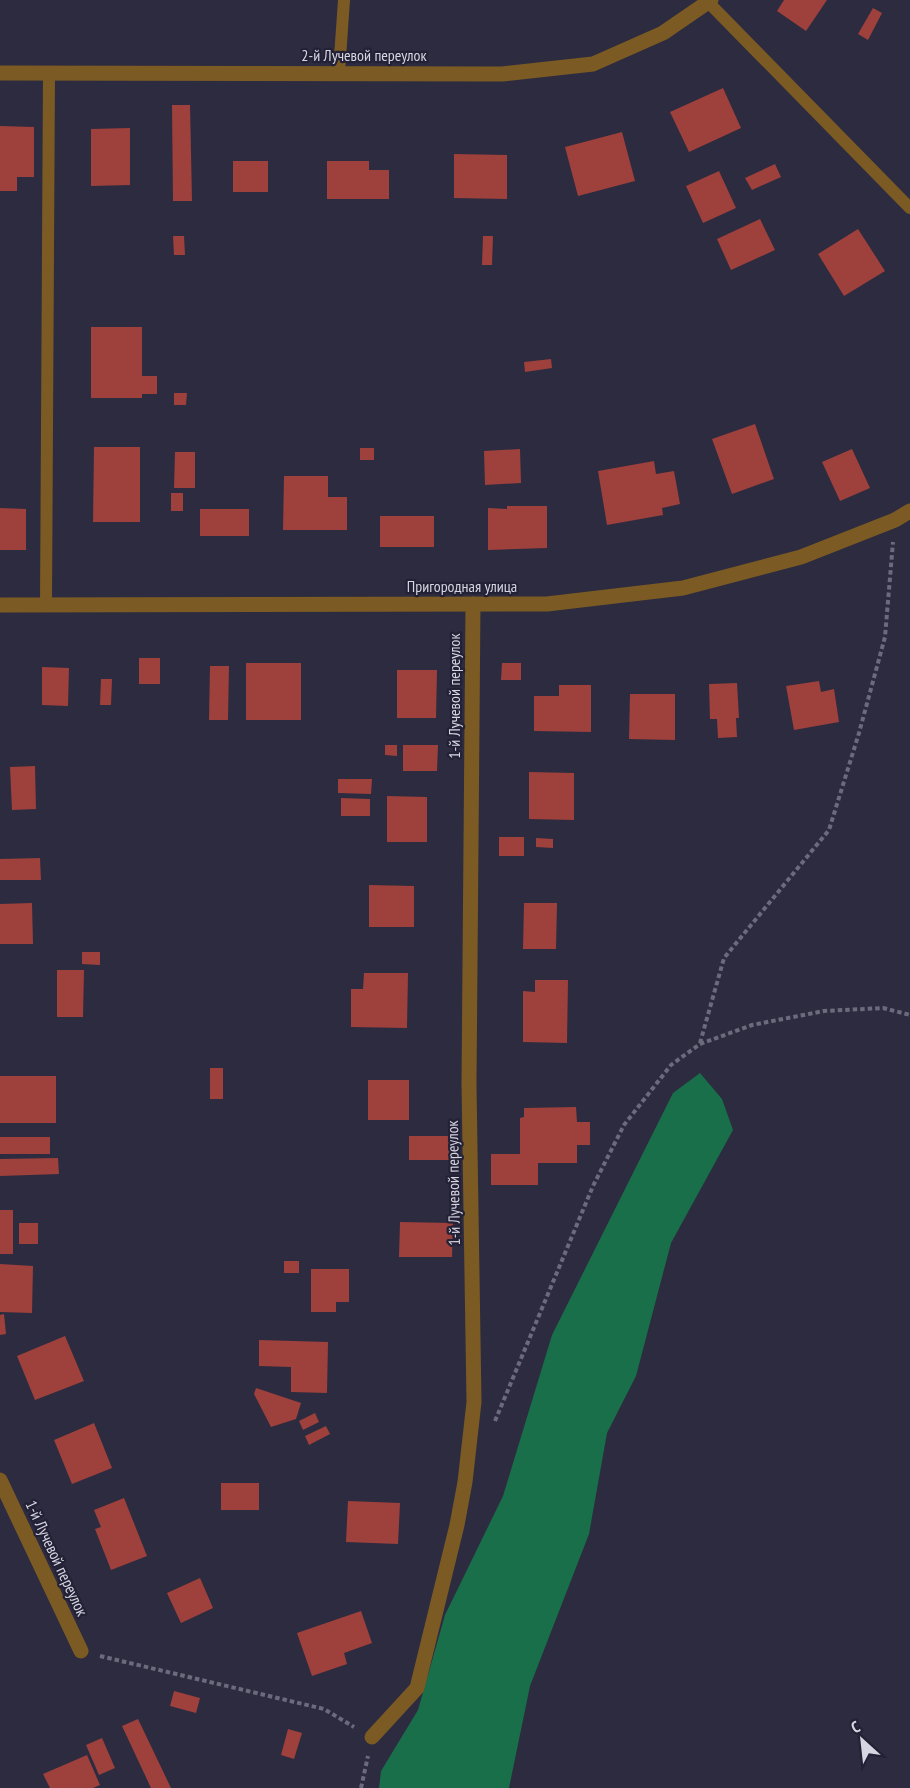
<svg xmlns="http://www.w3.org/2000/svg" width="910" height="1788" font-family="'PT Sans Narrow',sans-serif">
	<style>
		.forest { fill: #186f49 }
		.building { fill: #9e403c }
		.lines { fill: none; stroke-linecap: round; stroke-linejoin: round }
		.path { stroke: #6c6a7c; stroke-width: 4; stroke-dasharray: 4.5 3; stroke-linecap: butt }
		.lane { stroke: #7b5b23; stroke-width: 12 }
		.street { stroke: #7b5b23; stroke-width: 15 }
		.labels { text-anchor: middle; stroke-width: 4.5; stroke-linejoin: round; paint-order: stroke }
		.street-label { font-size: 16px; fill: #d6d5e2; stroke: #232135 }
	</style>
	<rect width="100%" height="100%" fill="#2d2b3f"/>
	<!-- forest -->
	<polygon class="forest" points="700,1073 722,1099 733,1130 671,1243 636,1376 607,1433 589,1534 530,1686 509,1788 379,1788 381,1771 418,1710 445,1615 503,1496 552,1335 673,1093"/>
	<!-- building -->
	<g class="building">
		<polygon points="784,0 827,0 806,31 777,11"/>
		<polygon points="873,8 882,13 868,40 858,34"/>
		<polygon points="723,88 741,128 689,152 670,112"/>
		<polygon points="172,105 190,105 192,201 173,201"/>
		<polygon points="0,126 34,127 34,177 17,177 17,191 0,191"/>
		<polygon points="130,128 130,185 91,186 91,129"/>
		<polygon points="622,132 635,181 578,196 565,147"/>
		<polygon points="454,154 507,155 507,199 454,198"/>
		<rect x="233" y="161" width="35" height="31"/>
		<polygon points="327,161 369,161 369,170 389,170 389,199 327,199"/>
		<polygon points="775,164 781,177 752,190 745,178"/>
		<polygon points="719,171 736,208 703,223 686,186"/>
		<polygon points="760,219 775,250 731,270 717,239"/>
		<polygon points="858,229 885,271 844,296 818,254"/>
		<polygon points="173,236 184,236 185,255 174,255"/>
		<polygon points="483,236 493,236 492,265 482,265"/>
		<polygon points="91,327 142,327 142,376 157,376 157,394 142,394 142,398 91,398"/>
		<polygon points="551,359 552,368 525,372 524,362"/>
		<polygon points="174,393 187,393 186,405 174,405"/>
		<polygon points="755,424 774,479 732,494 712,439"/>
		<polygon points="94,447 140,447 140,522 93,522"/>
		<rect x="360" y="448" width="14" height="12"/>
		<polygon points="520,449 521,483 485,485 484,451"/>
		<polygon points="852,449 870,488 840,501 822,462"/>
		<polygon points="175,452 195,452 195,488 174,488"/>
		<polygon points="654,461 656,474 674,471 680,504 662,508 663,515 607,525 598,471"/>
		<polygon points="284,476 328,476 328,497 347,497 347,530 283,530"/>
		<rect x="171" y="493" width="12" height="18"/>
		<polygon points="507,506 547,506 547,548 488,550 488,508 507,509"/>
		<polygon points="0,508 26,509 26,550 0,550"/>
		<rect x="200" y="509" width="49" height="27"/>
		<rect x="380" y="516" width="54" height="31"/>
		<rect x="139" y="658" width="21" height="26"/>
		<rect x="246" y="663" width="55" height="57"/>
		<polygon points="502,663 521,663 521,680 501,680"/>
		<polygon points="210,666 229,666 228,720 209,720"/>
		<polygon points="42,667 69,668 68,706 42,705"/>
		<polygon points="397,670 437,670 436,718 397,718"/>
		<polygon points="101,679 112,679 111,705 100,705"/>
		<polygon points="819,681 821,692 834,689 839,722 794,730 786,686"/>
		<polygon points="737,683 739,718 736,718 737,737 718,738 717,719 710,719 709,684"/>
		<polygon points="559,685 591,685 591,732 534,731 534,696 559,696"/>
		<polygon points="630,694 675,694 675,740 629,739"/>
		<polygon points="385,745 397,745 397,756 385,755"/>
		<polygon points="403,745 438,745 437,771 403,771"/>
		<polygon points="35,766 36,809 12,810 10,767"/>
		<polygon points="529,772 574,773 574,820 529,819"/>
		<polygon points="338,779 372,779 371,794 338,793"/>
		<polygon points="387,796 427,797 427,842 387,842"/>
		<polygon points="341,798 370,799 370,816 341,816"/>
		<rect x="499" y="837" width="25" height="19"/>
		<polygon points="536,838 553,839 553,848 536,847"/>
		<polygon points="40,858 41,880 0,880 0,859"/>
		<polygon points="369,885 414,886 414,927 369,927"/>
		<polygon points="32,903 33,944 0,944 0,904"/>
		<polygon points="524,903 557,903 556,949 523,949"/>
		<polygon points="82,952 100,952 100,965 82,964"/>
		<polygon points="57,970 84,970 83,1017 57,1017"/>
		<polygon points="364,973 408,973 407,1028 351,1027 351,989 363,989"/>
		<polygon points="535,980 568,980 567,1043 523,1042 523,991 535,992"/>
		<rect x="210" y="1068" width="13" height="31"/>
		<rect x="0" y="1076" width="56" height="47"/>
		<rect x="368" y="1080" width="41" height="40"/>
		<polygon points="576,1107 577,1122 590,1122 590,1145 577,1145 577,1163 538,1163 538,1185 491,1185 491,1154 520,1154 520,1118 524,1117 524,1108"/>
		<rect x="409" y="1136" width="41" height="24"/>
		<rect x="0" y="1137" width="50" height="17"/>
		<polygon points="58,1158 59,1174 0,1176 0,1159"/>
		<rect x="0" y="1210" width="13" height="44"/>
		<polygon points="400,1222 453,1223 452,1257 399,1257"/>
		<rect x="19" y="1223" width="19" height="21"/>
		<rect x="284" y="1261" width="15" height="12"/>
		<polygon points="0,1264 33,1266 32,1313 0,1312"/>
		<polygon points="311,1269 349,1269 349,1302 336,1302 336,1312 311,1312"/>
		<polygon points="4,1314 6,1334 0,1335 0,1315"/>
		<polygon points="65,1336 84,1381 35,1400 17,1356"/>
		<polygon points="259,1340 328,1342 327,1393 291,1392 291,1367 259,1366"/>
		<polygon points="256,1388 301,1403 296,1419 271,1427 254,1394"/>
		<polygon points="315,1413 319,1422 303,1430 299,1421"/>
		<polygon points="94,1423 112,1468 72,1484 54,1440"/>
		<polygon points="326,1426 330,1434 309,1445 305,1436"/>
		<rect x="221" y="1483" width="38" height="27"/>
		<polygon points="124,1498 147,1556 111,1570 95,1529 101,1527 94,1510"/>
		<polygon points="348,1501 400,1503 398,1544 346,1542"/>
		<polygon points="200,1578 213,1608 181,1623 167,1593"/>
		<polygon points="361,1611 372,1643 344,1653 347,1664 312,1676 297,1633"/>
		<polygon points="174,1691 200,1698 196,1713 170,1706"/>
		<polygon points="138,1719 171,1788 151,1788 122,1726"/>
		<polygon points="288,1729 302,1733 294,1759 281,1755"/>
		<polygon points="102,1738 115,1768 99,1775 86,1745"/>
		<polygon points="87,1755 100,1785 93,1788 50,1788 43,1774"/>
	</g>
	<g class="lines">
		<!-- path -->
		<g class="path">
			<polyline points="700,1043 724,958 829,830 859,733 885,637 893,542"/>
			<polyline points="495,1421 593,1186 624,1125 671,1065 700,1044 752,1025 824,1011 883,1008 910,1015"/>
			<polyline points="100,1656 324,1709 354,1727"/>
			<polyline points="361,1788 368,1756"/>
		</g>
		<!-- lane -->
		<g class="lane">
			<polyline points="709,3 910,208"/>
			<polyline points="339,72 344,0"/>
			<polyline points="46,605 49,73"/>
		</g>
		<!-- street -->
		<g class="street">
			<polyline points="0,73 502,74 593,64 663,33 711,0"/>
			<polyline points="0,605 547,604 683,588 801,557 895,520 910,511"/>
			<polyline points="0,1480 81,1651"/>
			<polyline points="372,1737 417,1688 457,1525 465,1482 474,1402 469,1084 473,604"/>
		</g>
	</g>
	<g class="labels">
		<!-- street labels -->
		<g class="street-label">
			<text x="364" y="61">2-й Лучевой переулок</text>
			<text x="462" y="592">Пригородная улица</text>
			<text transform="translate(454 696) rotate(-90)" y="6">1-й Лучевой переулок</text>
			<text transform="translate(453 1183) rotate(-91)" y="6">1-й Лучевой переулок</text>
			<text transform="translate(57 1558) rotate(65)" y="6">1-й Лучевой переулок</text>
		</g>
	</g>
	<!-- north arrow -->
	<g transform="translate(862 1740) rotate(333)" stroke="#232135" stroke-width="4.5" paint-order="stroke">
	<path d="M0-4.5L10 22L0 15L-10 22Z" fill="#d6d5e2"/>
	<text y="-9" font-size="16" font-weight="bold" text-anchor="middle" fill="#d6d5e2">С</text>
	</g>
</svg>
